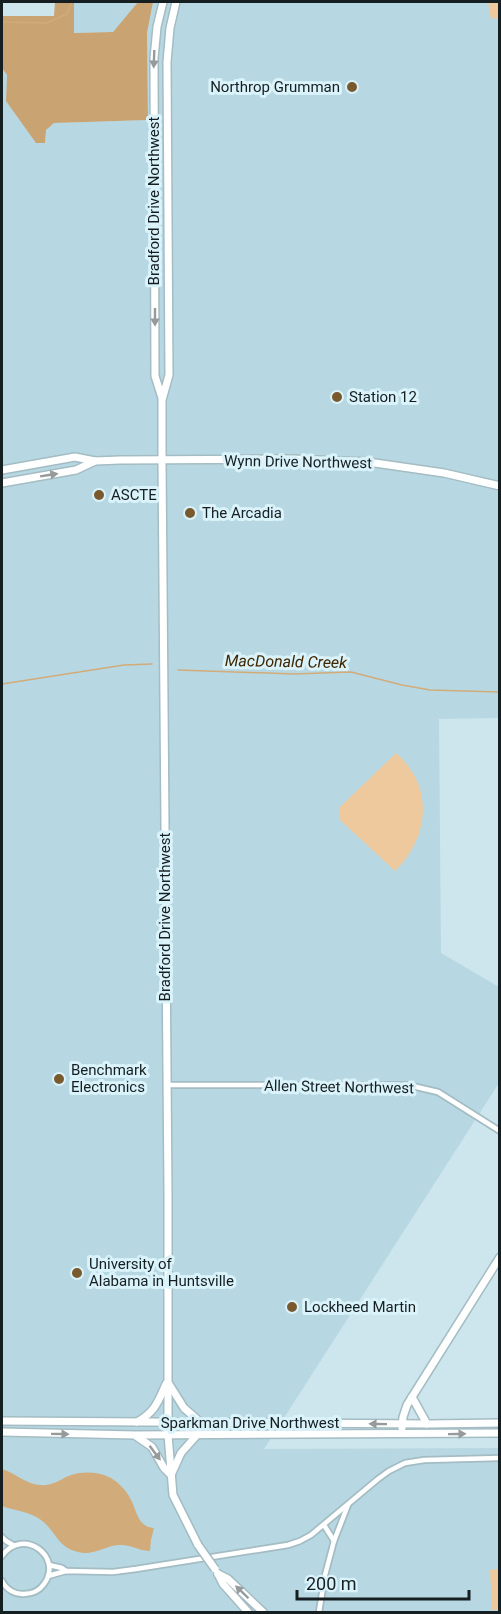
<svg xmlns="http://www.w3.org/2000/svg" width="501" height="1614" font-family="Roboto,sans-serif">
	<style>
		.built { fill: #b7d8e2 }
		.green { fill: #edc99d }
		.forest { fill: #c9a372 }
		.water { fill: #d2ab7b }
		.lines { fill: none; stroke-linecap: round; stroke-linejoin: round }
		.stream { stroke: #d2ab7b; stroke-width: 1.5 }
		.street-casing { stroke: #a4bcc3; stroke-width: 8 }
		.secondary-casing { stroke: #a4bcc3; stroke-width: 10 }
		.street { stroke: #fff; stroke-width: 4.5 }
		.secondary { stroke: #fff; stroke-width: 7 }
		.secondary-bridge-casing { stroke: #a4bcc3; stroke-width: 10; stroke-linecap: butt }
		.secondary-bridge { stroke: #fff; stroke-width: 7 }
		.oneway { fill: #969a9b }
		.poi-dot { fill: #79592e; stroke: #daf3fa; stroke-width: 2 }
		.labels { text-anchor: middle; stroke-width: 6; stroke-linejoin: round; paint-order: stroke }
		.poi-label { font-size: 15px; fill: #151e21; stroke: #daf3fa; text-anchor: start }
		.street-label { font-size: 15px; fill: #151e21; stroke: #daf3fa }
		.water-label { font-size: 16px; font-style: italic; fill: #402700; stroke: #daf3fa }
	</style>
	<rect width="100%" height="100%" fill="#cde5ed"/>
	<!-- built -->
	<g class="built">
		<polygon points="74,2 138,2 113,32 73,33"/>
		<polygon points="153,2 499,2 499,718 439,719 441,953 499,987 499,1083 264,1449 499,1448 499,1612 2,1612 2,68 7,75 6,101 45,143 46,130 54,123 148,120 147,33"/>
	</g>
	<!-- green -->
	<g class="green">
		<polygon points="488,2 499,2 499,18 491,19"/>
		<path d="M396,753c38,33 34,84 -1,118l-56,-52v-11z"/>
		<polygon points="499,1569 499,1610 492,1610 490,1570"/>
	</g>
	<!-- forest -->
	<polygon class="forest" points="55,2 74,2 74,33 113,32 138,2 153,2 147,33 148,120 54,123 46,130 45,143 36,143 6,101 7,75 2,68 2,16 54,16"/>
	<!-- water -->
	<path class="water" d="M2,1469c13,4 24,15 38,16 10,1 17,-3 26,-8 14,-6 31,-6 45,1 8,5 15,12 19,20 7,12 7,29 24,30l-3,12 -1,11c-10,0 -20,-7 -31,-6 -14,1 -26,11 -41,7 -21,-5 -22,-21 -37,-32 -12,-9 -26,-9 -39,-14z"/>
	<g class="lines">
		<!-- stream -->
		<g class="stream">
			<polyline points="2,22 46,23 67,14 72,2"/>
			<polyline points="178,670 294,674 351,672 402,685 430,690 500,692"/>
			<polyline points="2,684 124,665 152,664"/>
		</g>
		<defs>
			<g id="street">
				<polyline points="167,1085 408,1085 438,1092 500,1131"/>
				<polyline points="324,1525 334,1541"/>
				<polyline points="2,1537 6,1541 13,1545"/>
				<path d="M2,1556c21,-30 62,1 42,28 -5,7 -11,10 -20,10 -9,1 -18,-5 -22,-13"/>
				<polyline points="49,1565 62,1568 66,1571"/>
				<polyline points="48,1576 66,1571 113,1572 136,1569 288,1545 300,1541 311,1535 378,1479 389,1471 405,1463 424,1460 500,1458"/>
				<polyline points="319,1612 325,1575 334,1541 348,1505"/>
			</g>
			<g id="secondary">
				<polyline points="176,2 170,28 167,62 169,375 162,400 162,460 168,1193 168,1435 173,1495 198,1545"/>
				<polyline points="162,398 155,376 154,58 157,27 163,2"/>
				<polyline points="2,470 75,457 95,461 120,460 291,459 368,462 444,473 500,486"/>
				<polyline points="2,483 76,470 95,461"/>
				<polyline points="169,1384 184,1408 200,1422"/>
				<polyline points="412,1397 427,1424"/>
				<polyline points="2,1421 429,1424 500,1423"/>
				<path d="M137,1422c18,-10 21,-20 29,-38"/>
				<polyline points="402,1428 403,1417 407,1405 500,1257"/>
				<polyline points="2,1432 135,1435 500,1433"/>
				<polyline points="136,1436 152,1447 164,1468 171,1475 181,1453 197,1435"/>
				<polyline points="218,1574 228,1579 263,1612"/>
				<polyline points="218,1574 223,1584 248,1612"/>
			</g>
		</defs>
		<!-- street casing -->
		<use href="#street" class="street-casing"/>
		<!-- secondary casing -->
		<use href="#secondary" class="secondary-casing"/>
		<!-- street -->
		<use href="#street" class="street"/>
		<!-- secondary -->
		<use href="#secondary" class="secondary"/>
		<defs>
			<polyline id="secondary-bridge" points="198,1545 215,1569"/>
		</defs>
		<!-- secondary-bridge casing -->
		<use href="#secondary-bridge" class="secondary-bridge-casing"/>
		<!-- secondary-bridge -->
		<use href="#secondary-bridge" class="secondary-bridge"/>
	</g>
	<!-- one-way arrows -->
	<defs><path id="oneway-solid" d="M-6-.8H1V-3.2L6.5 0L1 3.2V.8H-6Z" transform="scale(1.5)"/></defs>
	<g class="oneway">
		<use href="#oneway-solid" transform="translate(154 59) rotate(92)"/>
		<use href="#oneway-solid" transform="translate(155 317) rotate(90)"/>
		<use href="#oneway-solid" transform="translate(49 475) rotate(-9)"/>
		<use href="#oneway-solid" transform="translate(378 1424) rotate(-179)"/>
		<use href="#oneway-solid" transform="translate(60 1434) rotate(1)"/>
		<use href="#oneway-solid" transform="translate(457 1434) rotate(-1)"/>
		<use href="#oneway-solid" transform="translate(155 1453) rotate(53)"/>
		<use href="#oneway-solid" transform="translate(242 1592) rotate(-136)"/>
	</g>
	<!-- markers -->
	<g class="poi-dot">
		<circle cx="352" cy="87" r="6"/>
		<circle cx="337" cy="397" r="6"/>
		<circle cx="99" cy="495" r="6"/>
		<circle cx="190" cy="513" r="6"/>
		<circle cx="59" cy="1079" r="6"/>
		<circle cx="77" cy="1273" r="6"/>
		<circle cx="292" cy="1307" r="6"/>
	</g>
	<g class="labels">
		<!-- poi labels -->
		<g class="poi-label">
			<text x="340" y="92" text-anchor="end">Northrop Grumman</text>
			<text x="349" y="402">Station 12</text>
			<text x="111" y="500">ASCTE</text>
			<text x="202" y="518">The Arcadia</text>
			<text x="71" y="1075">Benchmark<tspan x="71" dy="17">Electronics</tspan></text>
			<text x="89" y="1269">University of<tspan x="89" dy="17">Alabama in Huntsville</tspan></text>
			<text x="304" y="1312">Lockheed Martin</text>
		</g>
		<!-- street labels -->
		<g class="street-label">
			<text transform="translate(154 201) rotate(-90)" y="5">Bradford Drive Northwest</text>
			<text transform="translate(298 462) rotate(1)" y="5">Wynn Drive Northwest</text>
			<text transform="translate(165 917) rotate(-90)" y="5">Bradford Drive Northwest</text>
			<text transform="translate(339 1087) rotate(1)" y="5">Allen Street Northwest</text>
			<text x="250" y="1428">Sparkman Drive Northwest</text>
		</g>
		<!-- water labels -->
		<g class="water-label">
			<text transform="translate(286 661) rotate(1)" y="6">MacDonald Creek</text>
		</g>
	</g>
	<!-- border -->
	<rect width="501" height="1614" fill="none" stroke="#151e21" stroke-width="6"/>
	<!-- scale -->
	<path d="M297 1590v9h172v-9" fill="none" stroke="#151e21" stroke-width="3"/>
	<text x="306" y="1590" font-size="18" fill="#151e21" stroke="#daf3fa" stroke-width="4.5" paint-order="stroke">200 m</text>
</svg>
